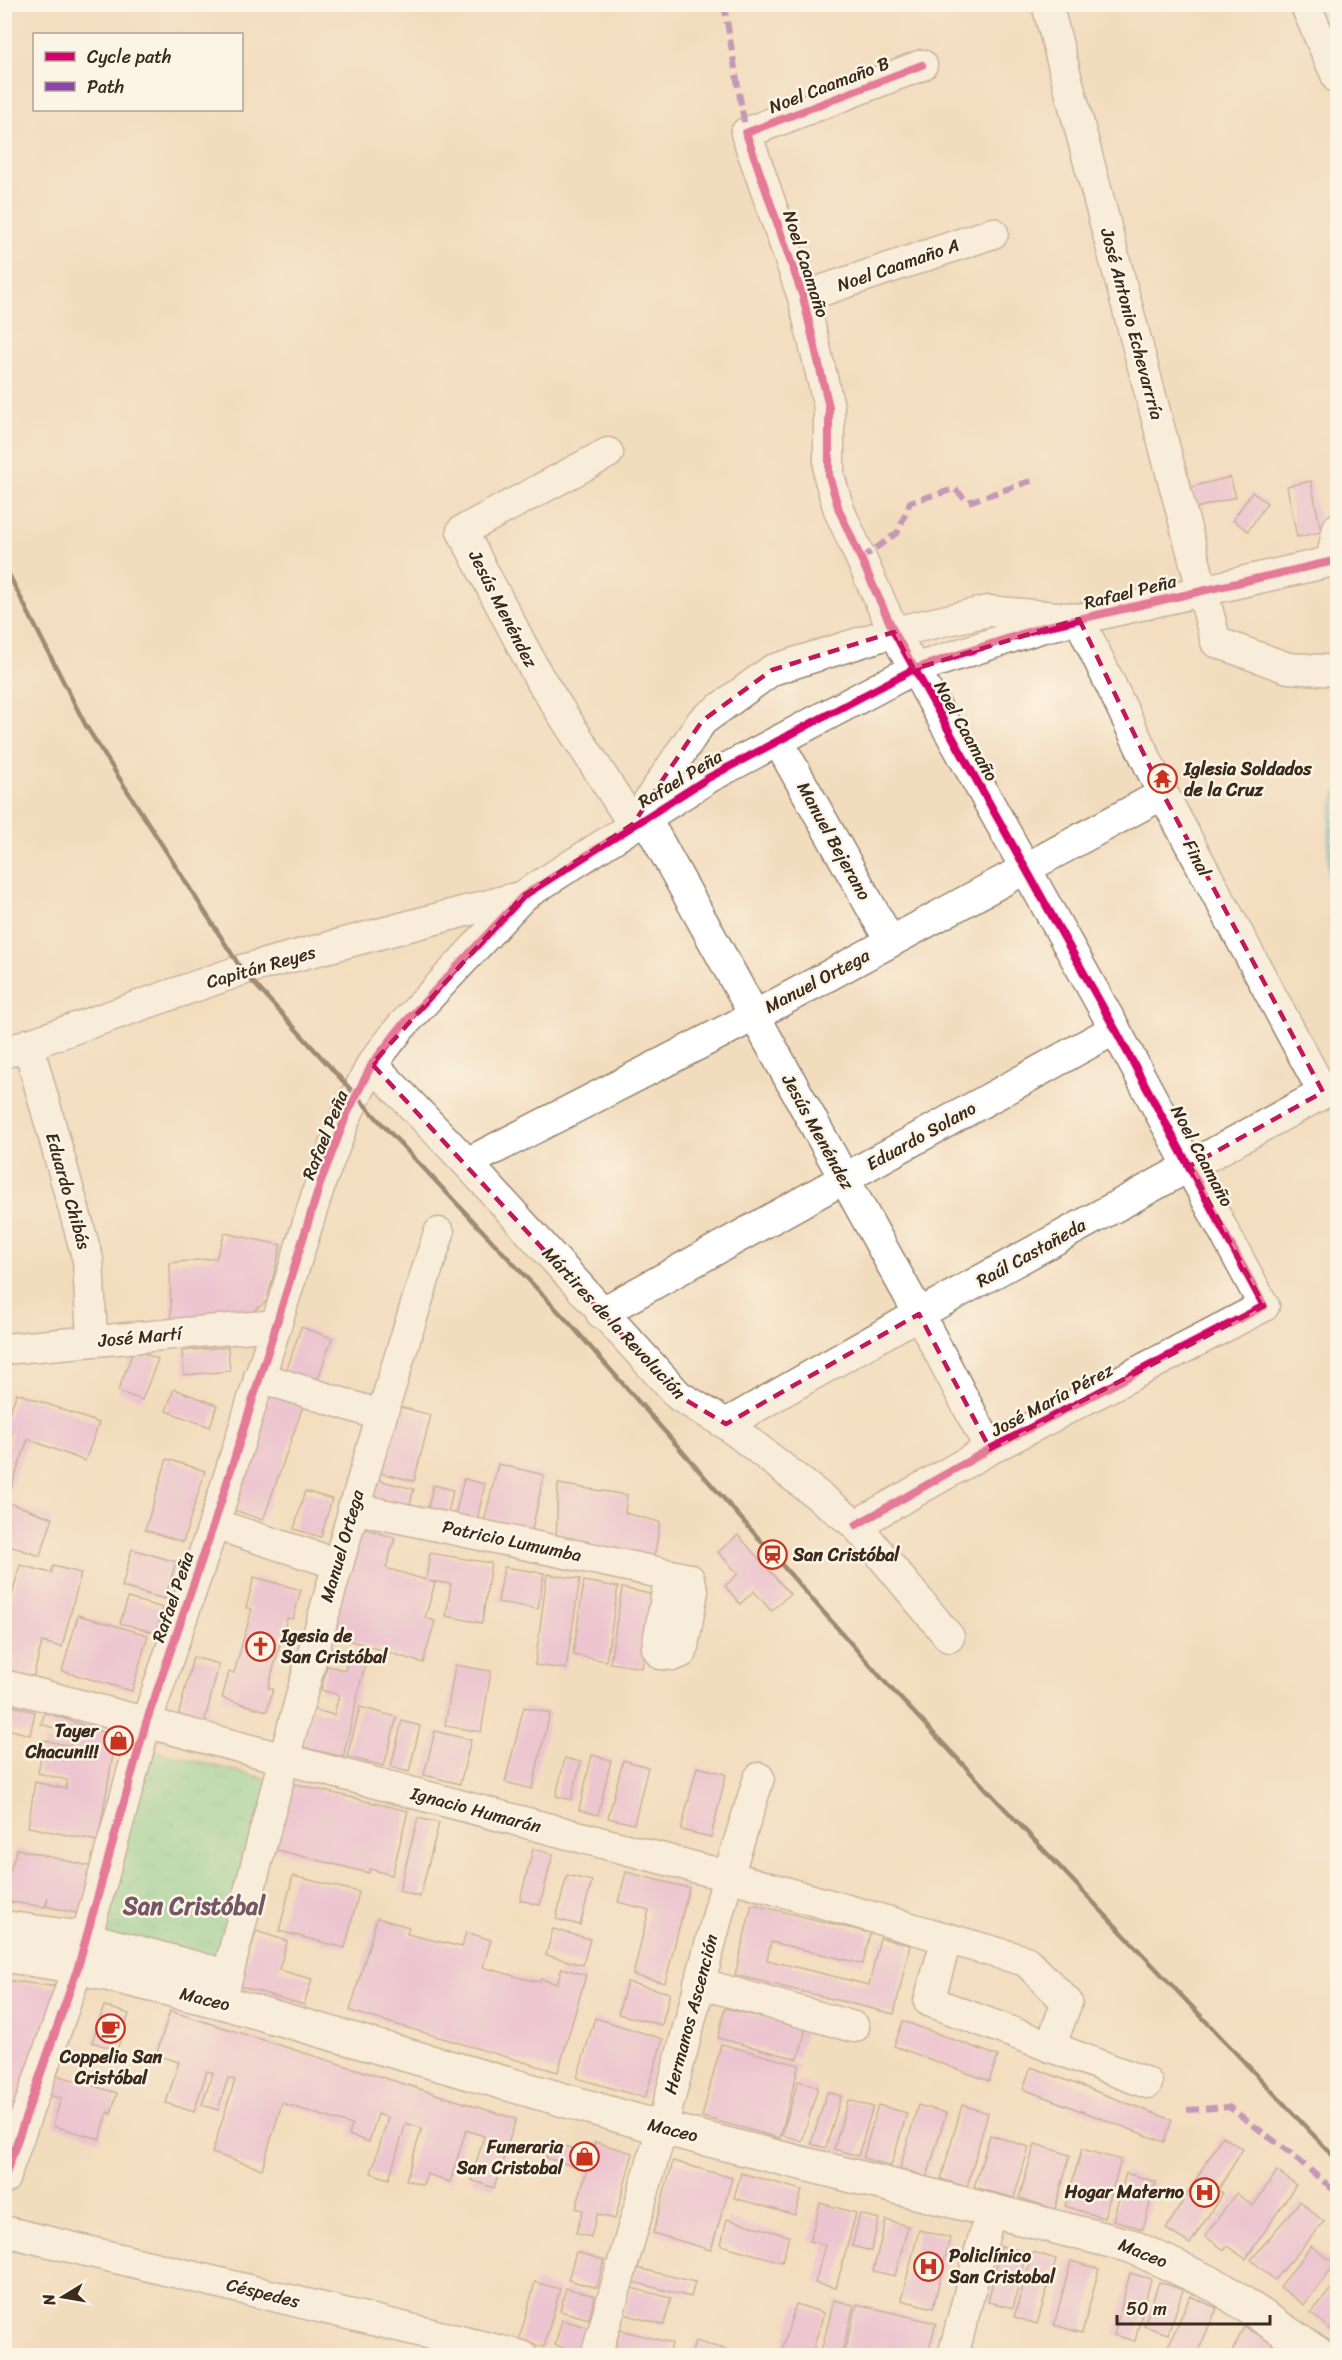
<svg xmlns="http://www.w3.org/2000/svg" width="1342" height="2360" font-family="Sriracha,sans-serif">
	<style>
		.grass { fill: url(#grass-tufts); stroke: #5f825e; stroke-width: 1.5 }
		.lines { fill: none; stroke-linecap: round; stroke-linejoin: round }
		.stream { stroke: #42aac2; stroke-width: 6 }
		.building { fill: #e5a8e7 }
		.minor-casing { stroke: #96836e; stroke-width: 33 }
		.major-casing { stroke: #96836e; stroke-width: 36 }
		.minor { stroke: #fff; stroke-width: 30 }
		.major { stroke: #fff; stroke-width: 33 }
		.rail { stroke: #3b2a1e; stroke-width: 4.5 }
		.quiet { stroke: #8e44ad; stroke-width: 6; stroke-dasharray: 12 6; stroke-linecap: butt }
		.cycleway-casing { stroke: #fcf5e5; stroke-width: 11 }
		.cycleway { stroke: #d6006c; stroke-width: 8 }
		.marked { fill: none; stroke: #c2185b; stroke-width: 4.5; stroke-dasharray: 12 8; stroke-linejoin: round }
		.labels { text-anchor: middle; stroke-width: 5; stroke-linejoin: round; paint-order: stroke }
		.street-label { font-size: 18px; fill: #3b2a1e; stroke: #fcf5e5 }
		.poi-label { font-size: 18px; font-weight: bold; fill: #3b2a1e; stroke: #fcf5e5; text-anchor: start }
		.district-label { font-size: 24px; font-weight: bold; fill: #765664; stroke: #fcf5e5 }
	</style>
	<defs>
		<pattern id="grass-tufts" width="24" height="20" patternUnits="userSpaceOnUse" patternTransform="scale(1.5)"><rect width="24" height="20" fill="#83d99d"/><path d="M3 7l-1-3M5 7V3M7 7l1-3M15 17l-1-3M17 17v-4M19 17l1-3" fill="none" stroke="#72ba87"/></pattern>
	</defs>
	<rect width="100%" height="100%" fill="#fcf5e5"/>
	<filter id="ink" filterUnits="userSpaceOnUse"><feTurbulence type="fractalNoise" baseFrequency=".0167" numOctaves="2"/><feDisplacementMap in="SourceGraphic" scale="12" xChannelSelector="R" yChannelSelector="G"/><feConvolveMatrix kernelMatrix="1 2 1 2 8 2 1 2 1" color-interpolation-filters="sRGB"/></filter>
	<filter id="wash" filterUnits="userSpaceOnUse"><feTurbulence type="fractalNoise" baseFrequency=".008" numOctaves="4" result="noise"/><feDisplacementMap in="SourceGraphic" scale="24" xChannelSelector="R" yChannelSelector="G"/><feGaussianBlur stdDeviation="1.35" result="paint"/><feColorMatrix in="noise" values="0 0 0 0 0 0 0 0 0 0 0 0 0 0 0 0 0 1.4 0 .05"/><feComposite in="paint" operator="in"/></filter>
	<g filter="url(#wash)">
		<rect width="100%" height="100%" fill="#f2dcbe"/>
		<!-- grass -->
		<polygon class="grass" points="144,1749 272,1780 223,1962 93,1932"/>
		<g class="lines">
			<!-- stream -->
			<path class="stream" d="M1338,793c-16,37 -4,145 0,188"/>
		</g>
		<g id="blocks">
			<!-- building -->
			<g class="building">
				<polygon points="1230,477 1236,497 1196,508 1191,487"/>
				<polygon points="1311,481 1321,532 1297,537 1287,486"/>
				<polygon points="1252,492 1267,503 1248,531 1233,520"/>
				<polygon points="225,1233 281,1245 267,1301 252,1312 171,1320 170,1263 216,1258"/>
				<polygon points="301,1327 332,1338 316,1385 285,1375"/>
				<polygon points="228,1347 230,1371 184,1375 182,1351"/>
				<polygon points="134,1349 158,1359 142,1400 118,1391"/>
				<polygon points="174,1389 217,1405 210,1427 166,1411"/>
				<polygon points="17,1393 99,1423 85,1461 28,1439 6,1502 53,1518 40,1556 4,1544 4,1455 12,1433 4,1431 4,1426"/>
				<polygon points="270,1395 303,1406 263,1520 231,1509"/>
				<polygon points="393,1405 431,1415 414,1481 376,1472"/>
				<polygon points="167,1459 205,1471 183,1542 145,1530"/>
				<polygon points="498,1464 544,1475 531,1534 484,1522"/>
				<polygon points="374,1479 414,1489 409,1508 370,1498"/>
				<polygon points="464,1479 485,1484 476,1524 454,1519"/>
				<polygon points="558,1484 627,1495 625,1513 660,1522 654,1559 556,1541"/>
				<polygon points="433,1485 453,1490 447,1518 427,1513"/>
				<polygon points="305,1491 332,1499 321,1537 294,1529"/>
				<polygon points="363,1528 395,1538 386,1568 426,1580 430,1553 491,1563 482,1623 446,1616 451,1584 429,1581 435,1583 425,1618 435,1621 423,1663 332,1635"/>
				<polygon points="738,1535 790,1594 771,1611 754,1591 740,1604 725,1586 738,1574 718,1552"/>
				<polygon points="132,1549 176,1562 165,1599 122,1587"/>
				<polygon points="20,1565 51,1573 53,1566 81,1573 62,1647 42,1642 33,1678 4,1671 4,1625"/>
				<polygon points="504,1567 544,1573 538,1609 498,1602"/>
				<polygon points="547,1574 580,1579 566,1669 535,1665"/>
				<polygon points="254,1577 301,1590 293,1619 287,1618 268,1688 273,1689 267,1711 222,1698 229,1672 234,1673 252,1609 246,1608"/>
				<polygon points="584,1581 618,1587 606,1661 573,1655"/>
				<polygon points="622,1588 650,1594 653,1600 642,1668 610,1663"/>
				<polygon points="128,1598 163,1608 156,1633 120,1623"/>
				<polygon points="78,1615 148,1635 132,1691 62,1671"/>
				<polygon points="350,1651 367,1656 343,1757 302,1747 312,1709 334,1715 339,1695 321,1690 327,1666 345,1670"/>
				<polygon points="193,1657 219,1664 203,1728 177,1721"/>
				<polygon points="455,1665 491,1671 481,1732 445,1726"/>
				<polygon points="5,1704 35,1712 30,1735 4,1728"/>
				<polygon points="360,1707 397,1717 384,1766 347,1757"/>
				<polygon points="524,1707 550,1713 532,1789 505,1782"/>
				<polygon points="45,1712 116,1737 98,1841 28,1827 35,1782 66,1789 67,1780 38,1773 44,1740 70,1746 73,1734 41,1724"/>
				<polygon points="402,1721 420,1726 409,1772 391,1767"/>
				<polygon points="435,1731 471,1740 460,1784 424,1775"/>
				<polygon points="592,1755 611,1760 598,1815 579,1810"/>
				<polygon points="565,1758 581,1762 571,1800 556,1796"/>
				<polygon points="623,1760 648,1767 634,1824 608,1818"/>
				<polygon points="697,1767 726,1774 711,1837 681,1830"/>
				<polygon points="291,1783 408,1811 392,1875 370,1869 369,1873 273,1849"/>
				<polygon points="418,1818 439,1823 420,1897 399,1891"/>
				<polygon points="17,1849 93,1867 80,1914 46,1906 48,1897 45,1907 4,1901 4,1890"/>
				<polygon points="533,1849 553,1854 540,1905 520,1900"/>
				<polygon points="626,1872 689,1888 665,1983 633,1975 649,1910 618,1902"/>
				<polygon points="567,1875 592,1881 580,1925 556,1919"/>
				<polygon points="293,1876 359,1892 345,1948 279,1931"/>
				<polygon points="752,1904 870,1933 863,1964 771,1942 767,1960 869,1985 880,1938 910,1945 894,2014 735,1975"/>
				<polygon points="377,1918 409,1927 407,1934 462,1947 466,1932 491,1940 483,1967 521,1978 540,1982 541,1979 557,1984 562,1968 586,1975 558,2072 350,2011"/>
				<polygon points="553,1929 590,1939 583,1965 546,1955"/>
				<polygon points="256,1931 287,1941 279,1970 312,1979 304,2005 240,1986"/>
				<polygon points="4,1980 58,1987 14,2124 4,2120"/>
				<polygon points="627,1982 670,1993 662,2025 618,2014"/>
				<polygon points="104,2006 129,2014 117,2050 92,2042"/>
				<polygon points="725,2008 806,2028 798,2059 718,2038"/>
				<polygon points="170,2011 516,2119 494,2188 471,2180 484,2136 466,2130 450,2182 427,2174 423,2185 406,2180 422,2128 406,2123 389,2179 371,2173 388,2118 378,2114 369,2142 349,2135 352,2125 282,2103 262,2169 212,2153 235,2080 228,2078 218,2110 202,2105 213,2073 207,2071 194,2112 166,2103 179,2062 156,2055"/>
				<polygon points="595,2018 663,2039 645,2098 577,2078"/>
				<polygon points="903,2021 998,2056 989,2081 894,2046"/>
				<polygon points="721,2044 799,2065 780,2138 702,2117"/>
				<polygon points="1031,2067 1172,2120 1164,2142 1023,2089"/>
				<polygon points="53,2074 117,2093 111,2114 108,2112 100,2139 53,2126 61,2098 47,2095"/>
				<polygon points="798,2081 818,2087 802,2141 782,2135"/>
				<polygon points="827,2092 841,2096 826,2148 811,2144"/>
				<polygon points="848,2100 873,2107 858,2156 834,2149"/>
				<polygon points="878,2105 907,2113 891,2166 863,2158"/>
				<polygon points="918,2105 946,2113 927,2177 900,2168"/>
				<polygon points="962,2105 988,2113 967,2187 941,2179"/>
				<polygon points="990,2135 1029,2147 1014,2198 974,2187"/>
				<polygon points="1222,2136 1243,2149 1218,2190 1223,2193 1190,2244 1166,2229"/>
				<polygon points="550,2142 592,2154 595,2142 633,2153 615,2219 597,2214 591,2237 576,2233 583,2210 576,2208 587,2170 546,2158"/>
				<polygon points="1035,2144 1070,2155 1055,2209 1019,2198"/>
				<polygon points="1082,2149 1121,2160 1104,2218 1065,2206"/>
				<polygon points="673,2161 732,2178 711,2250 653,2233"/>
				<polygon points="1277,2171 1296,2185 1246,2259 1227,2246 1224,2250 1205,2236 1236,2193 1253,2206"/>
				<polygon points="741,2173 802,2190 795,2215 734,2198"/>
				<polygon points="1126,2173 1156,2182 1143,2229 1113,2220"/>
				<polygon points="1300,2201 1324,2222 1275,2280 1251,2260"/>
				<polygon points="820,2203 856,2213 836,2288 815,2283 825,2245 810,2241"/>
				<polygon points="860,2214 879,2219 871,2251 852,2246"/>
				<polygon points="727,2219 789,2236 782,2262 721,2245"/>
				<polygon points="886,2220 908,2226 895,2276 873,2271"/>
				<polygon points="919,2230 950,2238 933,2308 901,2300"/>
				<polygon points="1001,2246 1026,2252 1013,2308 988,2302"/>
				<polygon points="1311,2246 1335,2264 1304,2305 1280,2287"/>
				<polygon points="576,2252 604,2260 597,2288 568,2280"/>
				<polygon points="1033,2252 1056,2259 1037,2324 1014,2317"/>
				<polygon points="1071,2261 1099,2269 1082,2333 1054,2325"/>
				<polygon points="637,2268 695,2282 691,2297 633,2282"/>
				<polygon points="1130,2273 1151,2279 1135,2341 1114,2335"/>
				<polygon points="1338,2281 1338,2336 1311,2313"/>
				<polygon points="535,2282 560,2289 544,2347 519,2340"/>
				<polygon points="1159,2282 1183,2290 1168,2334 1144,2326"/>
				<polygon points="566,2288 595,2296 589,2319 560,2311"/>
				<polygon points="631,2288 671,2298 664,2325 624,2314"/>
				<polygon points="1190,2296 1217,2308 1196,2356 1164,2356"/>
				<polygon points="834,2300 854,2305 841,2356 820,2356"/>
				<polygon points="796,2304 824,2313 811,2356 780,2356"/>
				<polygon points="857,2304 936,2323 927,2356 843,2356"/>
				<polygon points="562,2320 591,2328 584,2353 555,2345"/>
				<polygon points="1244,2327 1273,2342 1266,2356 1230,2356"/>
				<polygon points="620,2330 672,2343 669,2356 613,2356"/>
				<polygon points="695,2341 747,2355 747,2356 691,2356"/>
			</g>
		</g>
	</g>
	<g filter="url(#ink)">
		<use href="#blocks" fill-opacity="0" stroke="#96836e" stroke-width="1.5"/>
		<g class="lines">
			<defs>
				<g id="minor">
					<polyline points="1047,4 1216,642 1288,668 1338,671"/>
					<polyline points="1305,4 1338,79"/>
					<polyline points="803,297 993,233"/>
					<polyline points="608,453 462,531 538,676 633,824 702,721 772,670 894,632 988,611 1079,619 1163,794 1323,1092"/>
					<polyline points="1331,561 1338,528"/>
					<polyline points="778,741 890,941"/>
					<polyline points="645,817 919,1314 990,1449"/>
					<polyline points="28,1044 88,1260 92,1340"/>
					<polyline points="4,1053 242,970 523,896"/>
					<polyline points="372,1064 467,1163 679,1396 726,1424 856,1525 949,1637"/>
					<polyline points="467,1163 754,1016 1163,794"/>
					<polyline points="601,1313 1115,1029"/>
					<polyline points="4,1349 276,1325"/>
					<polyline points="259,1377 380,1415"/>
					<polyline points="726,1424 919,1314 1338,1085"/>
					<polyline points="353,1508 689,1579 693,1591 682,1652 675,1655 661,1654 657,1648 670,1575"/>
					<polyline points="214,1524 338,1564"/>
					<polyline points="856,1525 990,1449 1264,1306 1115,1029 894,632 839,510 829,476 829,407 803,297 746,133 922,65"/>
					<polyline points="4,1685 728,1876 1026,1961 1067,2002 1050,2047"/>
					<polyline points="4,1926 85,1937 227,1975"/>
					<polyline points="947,1938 929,2001 1147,2083"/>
					<polyline points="699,1983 854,2027"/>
					<path d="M221,2002c65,-259 135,-515 218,-769"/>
					<polyline points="4,2179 78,1967 146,1723 214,1524 321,1181 347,1114 372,1064 400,1028 523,896 708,778 914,669 1040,628 1338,560"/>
					<polyline points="4,2231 522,2356"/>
					<polyline points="596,2356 662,2128 728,1876 759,1778"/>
					<polyline points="953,2356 991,2209"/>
				</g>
				<polyline id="major" points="4,1955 78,1967 221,2002 662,2128 1131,2246 1219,2287 1321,2356"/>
			</defs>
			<!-- minor casing -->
			<use href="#minor" class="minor-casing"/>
			<!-- major casing -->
			<use href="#major" class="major-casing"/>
			<!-- minor -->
			<use href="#minor" class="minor"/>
			<!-- major -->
			<use href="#major" class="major"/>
			<!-- rail -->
			<polyline class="rail" points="4,565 86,726 242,970 382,1124 572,1326 884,1681 1338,2161"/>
			<!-- quiet -->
			<g class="quiet">
				<polyline points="724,4 746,133"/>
				<polyline points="861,559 898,532 910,502 955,489 968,502 1037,479"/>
				<polyline points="1187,2110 1229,2107 1289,2152 1338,2194"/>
			</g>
			<defs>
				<g id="cycleway">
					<polyline points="856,1525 990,1449 1264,1306 1115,1029 894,632 839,510 829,476 829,407 803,297 746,133 922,65"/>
					<polyline points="4,2179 78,1967 146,1723 214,1524 321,1181 347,1114 372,1064 400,1028 523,896 708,778 914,669 1040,628 1338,560"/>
				</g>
			</defs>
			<!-- cycleway casing -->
			<use href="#cycleway" class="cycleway-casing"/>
			<!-- cycleway -->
			<use href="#cycleway" class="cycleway"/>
		</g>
	</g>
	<!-- marked area -->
	<path d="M0 0H1342V2360H0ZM1079,619l84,175 160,298 -133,74 74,140 -274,143 -71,-135 -193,110 -47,-28 -307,-332 151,-168 110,-72 69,-103 70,-51 122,-38 20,37z" fill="#f2dcbe" fill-opacity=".55" fill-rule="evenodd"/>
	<path class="marked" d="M1079,619l84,175 160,298 -133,74 74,140 -274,143 -71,-135 -193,110 -47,-28 -307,-332 151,-168 110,-72 69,-103 70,-51 122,-38 20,37z"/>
	<!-- icons -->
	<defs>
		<symbol id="temple-ring" viewBox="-11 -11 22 22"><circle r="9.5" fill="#fcf5e5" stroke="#c8321e" stroke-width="1.5"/><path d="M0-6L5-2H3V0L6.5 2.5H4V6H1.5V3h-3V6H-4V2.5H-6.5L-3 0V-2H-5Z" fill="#c8321e"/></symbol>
		<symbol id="station-ring" viewBox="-11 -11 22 22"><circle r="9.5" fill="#fcf5e5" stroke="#c8321e" stroke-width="1.5"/><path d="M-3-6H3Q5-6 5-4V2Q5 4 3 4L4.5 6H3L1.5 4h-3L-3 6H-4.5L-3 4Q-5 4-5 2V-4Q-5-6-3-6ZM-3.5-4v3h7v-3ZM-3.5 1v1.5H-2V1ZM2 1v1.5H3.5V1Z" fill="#c8321e"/></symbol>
		<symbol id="church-ring" viewBox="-11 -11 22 22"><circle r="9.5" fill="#fcf5e5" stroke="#c8321e" stroke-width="1.5"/><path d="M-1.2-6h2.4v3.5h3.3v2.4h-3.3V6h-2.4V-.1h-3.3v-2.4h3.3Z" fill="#c8321e"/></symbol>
		<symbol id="shop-ring" viewBox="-11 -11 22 22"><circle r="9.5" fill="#fcf5e5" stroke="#c8321e" stroke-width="1.5"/><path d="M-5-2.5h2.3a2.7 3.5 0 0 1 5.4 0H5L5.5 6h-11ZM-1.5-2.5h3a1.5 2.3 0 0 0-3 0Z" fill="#c8321e"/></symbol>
		<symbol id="cafe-ring" viewBox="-11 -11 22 22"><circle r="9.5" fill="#fcf5e5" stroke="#c8321e" stroke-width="1.5"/><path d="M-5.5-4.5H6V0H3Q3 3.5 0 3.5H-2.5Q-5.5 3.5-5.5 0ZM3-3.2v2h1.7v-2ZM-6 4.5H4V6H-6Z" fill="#c8321e"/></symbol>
		<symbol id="hospital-ring" viewBox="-11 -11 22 22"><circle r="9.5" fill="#fcf5e5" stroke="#c8321e" stroke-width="1.5"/><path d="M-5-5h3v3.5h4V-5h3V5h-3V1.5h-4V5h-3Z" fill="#c8321e"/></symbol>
	</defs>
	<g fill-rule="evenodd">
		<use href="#temple-ring" x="1146" y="762" width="33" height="33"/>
		<use href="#station-ring" x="756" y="1538" width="33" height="33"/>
		<use href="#church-ring" x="244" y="1630" width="33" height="33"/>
		<use href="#shop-ring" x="102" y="1724" width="33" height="33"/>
		<use href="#cafe-ring" x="94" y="2012" width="33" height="33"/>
		<use href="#shop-ring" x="568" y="2140" width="33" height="33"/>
		<use href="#hospital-ring" x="1188" y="2176" width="33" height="33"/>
		<use href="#hospital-ring" x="912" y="2250" width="33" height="33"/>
	</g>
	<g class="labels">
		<!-- street labels -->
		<g class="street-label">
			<text transform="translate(829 85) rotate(-21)" y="6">Noel Caamaño B</text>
			<text transform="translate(806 264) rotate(72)" y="6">Noel Caamaño</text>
			<text transform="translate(898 265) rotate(-19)" y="6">Noel Caamaño A</text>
			<text transform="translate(1132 324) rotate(75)" y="6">José Antonio Echevarrría</text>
			<text transform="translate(1130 592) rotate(-14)" y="6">Rafael Peña</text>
			<text transform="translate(503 609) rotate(63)" y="6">Jesús Menéndez</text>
			<text transform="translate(966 731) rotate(61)" y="6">Noel Caamaño</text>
			<text transform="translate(680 779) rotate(-31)" y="6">Rafael Peña</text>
			<text transform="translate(834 841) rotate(61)" y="6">Manuel Bejerano</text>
			<text transform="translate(1197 858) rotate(62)" y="6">Final</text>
			<text transform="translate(261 967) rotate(-16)" y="6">Capitán Reyes</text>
			<text transform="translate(817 981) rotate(-28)" y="6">Manuel Ortega</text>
			<text transform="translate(818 1132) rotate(61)" y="6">Jesús Menéndez</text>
			<text transform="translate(325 1135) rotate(-68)" y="6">Rafael Peña</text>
			<text transform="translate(921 1136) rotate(-29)" y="6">Eduardo Solano</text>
			<text transform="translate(1202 1156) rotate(62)" y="6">Noel Caamaño</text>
			<text transform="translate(68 1191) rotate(74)" y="6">Eduardo Chibás</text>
			<text transform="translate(1031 1253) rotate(-29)" y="6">Raúl Castañeda</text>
			<text transform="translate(614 1323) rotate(47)" y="6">Mártires de la Revolución</text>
			<text transform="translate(140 1337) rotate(-5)" y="6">José Martí</text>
			<text transform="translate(1052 1400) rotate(-28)" y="6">José María Pérez</text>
			<text transform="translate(512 1541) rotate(12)" y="6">Patricio Lumumba</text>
			<text transform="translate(342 1546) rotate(-74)" y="6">Manuel Ortega</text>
			<text transform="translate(173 1597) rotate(-71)" y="6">Rafael Peña</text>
			<text transform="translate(476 1810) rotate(15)" y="6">Ignacio Humarán</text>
			<text transform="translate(205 1999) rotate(14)" y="6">Maceo</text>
			<text transform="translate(691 2014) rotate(-75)" y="6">Hermanos Ascención</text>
			<text transform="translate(673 2130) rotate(14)" y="6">Maceo</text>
			<text transform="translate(1143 2253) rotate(22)" y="6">Maceo</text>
			<text transform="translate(263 2293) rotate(14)" y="6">Céspedes</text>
		</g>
		<!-- poi labels -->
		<g class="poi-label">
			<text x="1184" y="775">Iglesia Soldados<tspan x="1184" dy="21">de la Cruz</tspan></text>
			<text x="793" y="1561">San Cristóbal</text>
			<text x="281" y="1642">Igesia de<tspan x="281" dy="21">San Cristóbal</tspan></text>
			<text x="98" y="1737" text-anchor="end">Tayer<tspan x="98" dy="21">Chacun!!!</tspan></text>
			<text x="111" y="2063" text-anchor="middle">Coppelia San<tspan x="111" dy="21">Cristóbal</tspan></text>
			<text x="563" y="2153" text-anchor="end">Funeraria<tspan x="563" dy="21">San Cristobal</tspan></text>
			<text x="1184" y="2198" text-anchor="end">Hogar Materno</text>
			<text x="949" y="2262">Policlínico<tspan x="949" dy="21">San Cristobal</tspan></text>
		</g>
		<!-- district labels -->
		<g class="district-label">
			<text x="194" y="1914">San Cristóbal</text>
		</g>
	</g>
	<!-- margin -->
	<rect width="1342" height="2360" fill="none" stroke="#fcf5e5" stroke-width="24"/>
	<!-- legend -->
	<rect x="33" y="33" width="210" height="78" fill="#fcf5e5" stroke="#afa495" stroke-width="1.5"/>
	<rect x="45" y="52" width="30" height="9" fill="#d6006c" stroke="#afa495" stroke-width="1.5"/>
	<text x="87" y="63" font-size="18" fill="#3b2a1e">Cycle path</text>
	<rect x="45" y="82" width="30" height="9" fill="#8e44ad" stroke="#afa495" stroke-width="1.5"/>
	<text x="87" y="93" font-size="18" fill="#3b2a1e">Path</text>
	<!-- north arrow -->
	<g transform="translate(63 2297) rotate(259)" stroke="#fcf5e5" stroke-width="4.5" paint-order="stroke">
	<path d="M0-4.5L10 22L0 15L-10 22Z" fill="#3b2a1e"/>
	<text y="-9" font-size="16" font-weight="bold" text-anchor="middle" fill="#3b2a1e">N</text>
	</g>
	<!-- scale -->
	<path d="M1117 2315v9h153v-9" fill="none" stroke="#3b2a1e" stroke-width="3"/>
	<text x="1126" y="2315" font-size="18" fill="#3b2a1e" stroke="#fcf5e5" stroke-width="4.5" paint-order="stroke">50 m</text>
</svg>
